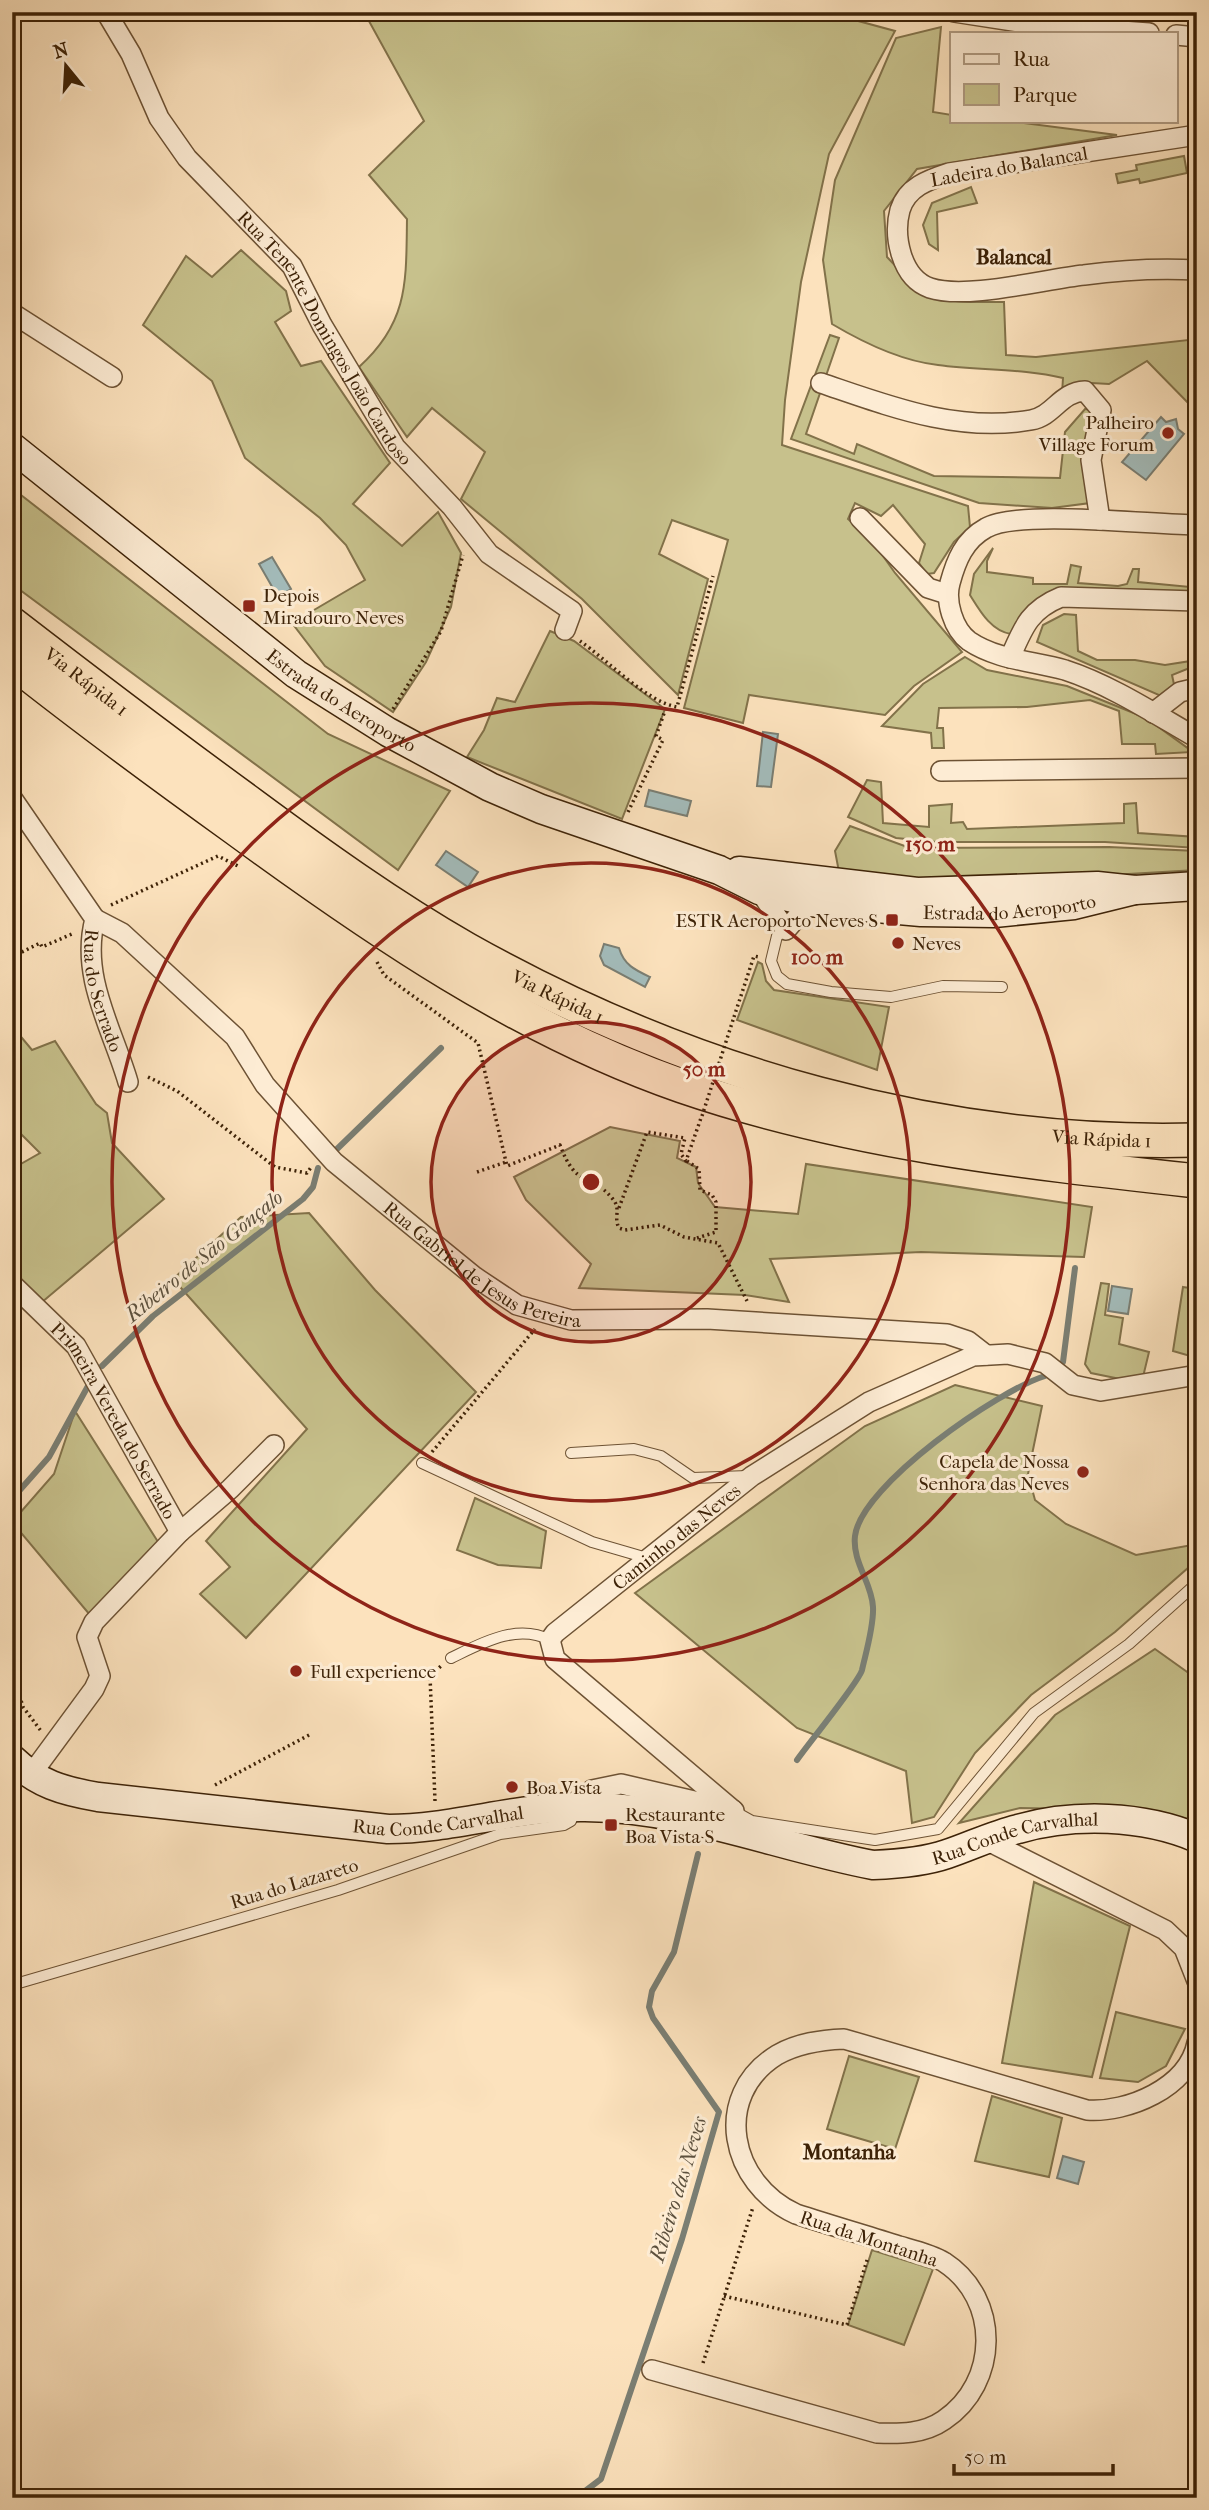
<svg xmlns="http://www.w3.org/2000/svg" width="1209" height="2510" font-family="'IM FELL French Canon',serif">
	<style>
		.green { fill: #c7c18c; stroke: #82724a; stroke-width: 2 }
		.water { fill: #a3bcbb; stroke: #7a7e73; stroke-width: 2 }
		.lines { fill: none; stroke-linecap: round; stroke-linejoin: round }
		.stream { stroke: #7a7e73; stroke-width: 6 }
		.service-casing { stroke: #6d5234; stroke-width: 12 }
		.minor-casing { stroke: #6d5234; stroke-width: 22 }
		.secondary-casing { stroke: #3d2207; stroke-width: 31 }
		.trunk-casing { stroke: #3d2207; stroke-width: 36 }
		.path { stroke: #3d2207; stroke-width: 3.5; stroke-dasharray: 2 3.5; stroke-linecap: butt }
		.service { stroke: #fdecd4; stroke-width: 10 }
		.minor { stroke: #fdecd4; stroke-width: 19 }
		.secondary { stroke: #fdecd4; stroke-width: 28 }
		.trunk { stroke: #fce2bd; stroke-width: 33 }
		.path-bridge { stroke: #3d2207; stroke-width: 3.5; stroke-dasharray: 2 3.5; stroke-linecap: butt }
		.ring { fill: none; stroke: #8f2418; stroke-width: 3.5 }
		.poi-dot { fill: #8f2418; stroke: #fdecd4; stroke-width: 2.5 }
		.labels { text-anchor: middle; stroke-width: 6; stroke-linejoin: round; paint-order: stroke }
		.street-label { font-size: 19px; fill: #3d2207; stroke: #fdecd4 }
		.poi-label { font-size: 19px; fill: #3d2207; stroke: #fdecd4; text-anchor: start }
		.neighbourhood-label { font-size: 21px; font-weight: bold; fill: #3d2207; stroke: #fdecd4 }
		.water-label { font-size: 21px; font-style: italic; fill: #5c503d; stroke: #fdecd4 }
		.centre { fill: #8f2418; stroke: #fdecd4; stroke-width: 3.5 }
		.ring-label { font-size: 21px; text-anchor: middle; font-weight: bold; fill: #8f2418; stroke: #fdecd4; stroke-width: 6; stroke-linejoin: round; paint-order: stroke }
	</style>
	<rect width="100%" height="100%" fill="#fce2bd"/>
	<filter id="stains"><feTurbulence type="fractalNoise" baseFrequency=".00286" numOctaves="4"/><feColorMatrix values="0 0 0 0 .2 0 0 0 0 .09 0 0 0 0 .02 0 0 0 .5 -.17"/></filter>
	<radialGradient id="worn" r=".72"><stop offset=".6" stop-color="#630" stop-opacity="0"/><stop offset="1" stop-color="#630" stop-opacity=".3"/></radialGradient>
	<!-- green -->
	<g class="green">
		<path d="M364,12h481l6,7 44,12 -66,123 -28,128 -16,118 -3,45 186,61 2,21 -16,15 -20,31 -7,1 -8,-11 6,-19 -32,-39 -12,11 -26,-13 -7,16 23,20 24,34 67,79 -48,34 -29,29 -136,-20 -6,28 -59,-15 44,-168 -56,-20 -13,34 49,25 -30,116 -96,-96 -121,-100 24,-47 -53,-44 -25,29 -48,-70c50,-45 47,-86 48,-148l-38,-44 55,-54z"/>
		<path d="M941,27l-8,85 19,3v6h57l108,14 -200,34 -33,42 3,46c45,48 53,45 117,45l2,53 30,2 161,-18v73l-50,-51 -38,23 -17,-1 -30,11 1,-16c-41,-10 -83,-7 -125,-13 -37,-4 -74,-22 -106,-41l-9,-64 12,-80 61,-142z"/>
		<polygon points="1184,156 1187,173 1140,183 1139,179 1118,183 1116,174 1137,170 1136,165"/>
		<polygon points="971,187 977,203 937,212 938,250 929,244 923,225 932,203"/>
		<polygon points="241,250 286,291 291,311 275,322 301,366 321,361 390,463 353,504 402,546 438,512 461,553 451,607 426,662 393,712 325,666 292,623 365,580 346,545 320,518 245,458 212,381 143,325 186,256 212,277"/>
		<polygon points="830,335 839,338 806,434 854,454 857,444 934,476 1060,478 1065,432 1085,409 1096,410 1090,503 1052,508 979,503 791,439"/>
		<polygon points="12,488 328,734 450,791 398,870 12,584"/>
		<path d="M993,548l-6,13v11l46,6v6h34l4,-19 10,2 -3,16 40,3 9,-2 6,-15h6l-1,13 52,5 3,-16 4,1v20l-115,3 -71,39c-20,-3 -31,-23 -41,-39l4,-21z"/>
		<polygon points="1064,614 1076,615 1078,651 1097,660 1135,660 1165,665 1197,660 1197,665 1172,675 1175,689 1161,696 1037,642 1043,625"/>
		<polygon points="550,631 574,641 665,709 622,819 467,757 484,730 497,698 515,702"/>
		<polygon points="965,657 987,670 1067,686 1146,718 1193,752 1156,754 1155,744 1122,744 1119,711 1090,700 1027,707 939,708 937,728 943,728 944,748 932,748 931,733 882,726 923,684"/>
		<polygon points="867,780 881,782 883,823 929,827 929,806 952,804 951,823 963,822 967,829 1124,823 1124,804 1136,803 1138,833 1197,837 1197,848 1105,842 937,842 896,838 848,817"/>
		<polygon points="850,826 910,848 1109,847 1197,851 1197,870 1008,881 840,877 835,851"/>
		<polygon points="758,962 762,964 766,981 774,990 889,1007 877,1070 737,1020"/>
		<polygon points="12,1026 32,1050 55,1041 96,1104 107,1113 112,1143 164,1199 41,1303 12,1276 12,1169 40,1153 12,1125"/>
		<polygon points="610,1127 680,1141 677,1158 696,1167 698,1183 715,1207 798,1214 806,1164 1092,1207 1084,1257 921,1252 770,1259 789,1302 745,1295 579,1288 591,1264 526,1200 514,1177"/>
		<polygon points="309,1213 375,1290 476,1392 246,1638 200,1594 230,1567 206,1541 307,1429 173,1279 241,1217"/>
		<polygon points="1101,1283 1109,1284 1105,1315 1123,1318 1119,1344 1149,1352 1143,1377 1130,1381 1091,1373 1085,1364"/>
		<polygon points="1183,1287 1197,1289 1197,1358 1173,1351"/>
		<polygon points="955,1385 1042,1406 1028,1474 1035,1500 1066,1524 1136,1555 1192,1545 1197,1548 1197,1560 1115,1632 1031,1695 975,1753 934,1817 912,1823 906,1771 797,1728 635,1593 865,1426"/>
		<polygon points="75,1411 160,1545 90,1615 12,1522 54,1474"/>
		<polygon points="475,1498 546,1531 541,1568 498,1565 457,1550"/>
		<polygon points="1155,1649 1197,1679 1197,1821 1144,1810 1020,1808 959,1823 1055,1715"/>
		<polygon points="1034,1882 1130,1926 1092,2077 1002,2063"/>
		<polygon points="1116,2012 1185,2029 1166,2066 1138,2082 1100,2078"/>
		<polygon points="849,2056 919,2077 895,2149 827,2129"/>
		<polygon points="992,2096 1062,2118 1049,2177 975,2161"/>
		<polygon points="872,2250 933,2269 904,2345 848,2325"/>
	</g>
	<!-- water -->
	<g class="water">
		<polygon points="1161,417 1166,422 1176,419 1178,429 1184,434 1146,480 1122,462"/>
		<polygon points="272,557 291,589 278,597 259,564"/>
		<polygon points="763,732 778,734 771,787 757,786"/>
		<polygon points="649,790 691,801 687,816 645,806"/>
		<polygon points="446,851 478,872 468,887 436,865"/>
		<path d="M604,944l15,4c5,17 16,22 31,29l-5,10 -41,-22 -4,-9z"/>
		<polygon points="1112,1286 1132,1289 1128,1314 1108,1311"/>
		<polygon points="1063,2156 1084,2162 1078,2184 1057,2178"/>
	</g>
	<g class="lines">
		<!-- stream -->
		<g class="stream">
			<polyline points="337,1149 441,1048"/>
			<polyline points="1063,1362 1075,1268"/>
			<polyline points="102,1366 153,1316 303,1199 313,1187 318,1168"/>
			<polyline points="12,1499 49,1457 88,1386"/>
			<path d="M797,1760c11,-16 62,-78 65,-90 4,-18 12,-44 11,-63 -1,-24 -21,-45 -18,-71 6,-51 144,-146 190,-160"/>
			<polyline points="576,2498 601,2479 682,2239 719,2112 653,2018 649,2007 652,1991 674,1952 698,1854"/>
		</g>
		<defs>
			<g id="service">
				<polyline points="786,930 777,936 771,961 777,976 787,984 831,992 891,997 943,986 1002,987"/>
				<polyline points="571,1453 634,1449 661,1456 693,1478 748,1476"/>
				<polyline points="422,1463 592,1542 647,1558"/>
				<path d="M451,1658c31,-15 66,-35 99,-18"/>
				<polyline points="734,1811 752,1821 875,1840 938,1829 1034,1713 1129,1644 1197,1583"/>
				<polyline points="12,1985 338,1890 500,1834 564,1825 571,1821 575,1811"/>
			</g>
			<g id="minor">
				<path id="s1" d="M106,12l25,42 28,64 28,40 105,108 30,59 73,122 57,60 37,47 83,57 -7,19"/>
				<polyline points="954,12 1038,25 1149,33"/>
				<polyline points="1176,35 1197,37"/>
				<path d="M1197,135l-248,38c-21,7 -42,14 -49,37 -7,26 1,68 30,78 36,12 115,-9 154,-13 37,-5 76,-7 113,-5"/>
				<polyline points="12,313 112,377"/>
				<path d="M821,383c68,23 136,50 210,37 23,-4 29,-28 54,-29l16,19 -10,50 9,60"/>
				<polyline points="860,518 928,588 947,594"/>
				<path d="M1197,525c-44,0 -179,-16 -211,3 -22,12 -30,33 -36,55 -5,18 3,46 19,58 28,19 64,20 96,29 46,15 90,44 132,68"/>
				<path d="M1010,658c13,-30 19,-48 51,-61l136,4"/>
				<polyline points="1153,713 1180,692 1197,688"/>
				<polyline points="941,771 1197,768"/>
				<path id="s2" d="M12,798l83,121c-15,57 17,109 33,163"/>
				<polyline points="759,890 786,930 810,902"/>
				<path id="s3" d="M95,919l27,14 113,104 30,48 69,77 141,115 42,28 54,15 136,-1 240,15 21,7 18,14"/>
				<path id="s4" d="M12,1284l64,62 104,186"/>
				<polyline points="30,1776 94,1689 100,1676 87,1637 94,1622 180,1532 230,1489 274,1445"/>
				<polyline points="585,1807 592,1790 621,1784 733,1810"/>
				<path id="s5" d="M734,1811l-179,-152 -5,-19 5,-7 197,-157 117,-74 104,-46 35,-2 37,9 28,22 28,6 96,-16"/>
				<polyline points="984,1839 1165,1930 1184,1948 1197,1981"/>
				<path d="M652,2370l225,63c23,1 47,1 67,-13 55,-37 57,-121 0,-158 -13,-8 -31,-12 -45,-16 -35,-11 -69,-21 -103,-32 -66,-30 -85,-118 -19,-159 21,-12 44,-15 67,-16l243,71c40,3 101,-22 110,-67"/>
			</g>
			<g id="secondary">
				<path id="s6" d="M12,447l284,227 92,58 102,55 51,22 178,61 40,20 51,12 111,10 73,1 80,-8 61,-15"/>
				<polyline points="739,871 917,892 1097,886 1135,890 1197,886"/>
				<path id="s7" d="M12,1759c26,25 51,32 86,38l290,32c66,0 131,-23 197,-22 98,0 193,40 288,58 25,-1 51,-3 74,-11 24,-8 46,-19 71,-25 56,-16 125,-14 179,9"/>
			</g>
			<g id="trunk">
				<path id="s8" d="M12,624c79,61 158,121 239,180 69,51 140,102 215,145 222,125 475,198 731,191"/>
				<path d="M12,661c73,58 148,113 223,167 138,101 285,202 447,258 166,57 342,76 515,95"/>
			</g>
		</defs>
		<!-- service casing -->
		<use href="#service" class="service-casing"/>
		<!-- minor casing -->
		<use href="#minor" class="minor-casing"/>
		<!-- secondary casing -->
		<use href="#secondary" class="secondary-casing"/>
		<!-- trunk casing -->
		<use href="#trunk" class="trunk-casing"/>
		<!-- path -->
		<g class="path">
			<path d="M580,641c26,18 67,61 97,66l36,-131"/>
			<polyline points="393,709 441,631 463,555"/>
			<polyline points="628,812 663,740 656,736 667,705"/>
			<polyline points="111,905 218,856 240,867"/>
			<polyline points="12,957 40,943 42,947 72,934"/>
			<path d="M377,962l7,13 94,68 29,123 53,-21c17,45 29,26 52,53 10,11 1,19 7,30l6,2 35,-5 24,12 34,6 29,58"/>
			<polyline points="734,1017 754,956 759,957"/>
			<polyline points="148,1077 177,1091 275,1167 307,1173 312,1166"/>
			<polyline points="687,1161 699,1169 700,1190 712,1195 716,1202 716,1232 697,1238"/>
			<polyline points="477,1172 506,1162"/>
			<polyline points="619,1208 647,1132 685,1138 681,1154 686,1161 701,1118"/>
			<polyline points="432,1452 535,1329"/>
			<polyline points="12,1491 12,1498"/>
			<polyline points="12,1685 16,1684 23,1707 41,1731"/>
			<polyline points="215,1785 311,1734"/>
			<polyline points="435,1801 430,1676 441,1666"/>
			<polyline points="724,2296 847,2325 868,2257"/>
			<polyline points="703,2363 753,2207"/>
		</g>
		<!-- service -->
		<use href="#service" class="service"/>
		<!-- minor -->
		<use href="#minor" class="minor"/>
		<!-- secondary -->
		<use href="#secondary" class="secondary"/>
		<!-- trunk -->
		<use href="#trunk" class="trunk"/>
		<!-- path-bridge -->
		<polyline class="path-bridge" points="702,1116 734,1017"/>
	</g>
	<!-- distance rings -->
	<circle cx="591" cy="1182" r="160" fill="#8f2418" fill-opacity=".12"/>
	<g class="ring">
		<circle cx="591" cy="1182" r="160"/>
		<circle cx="591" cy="1182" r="319"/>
		<circle cx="591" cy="1182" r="479"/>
	</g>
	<!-- markers -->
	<g class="poi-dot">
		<circle cx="1168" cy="433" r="7"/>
		<rect x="242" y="599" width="14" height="14" rx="3.5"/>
		<rect x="885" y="913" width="14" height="14" rx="3.5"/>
		<circle cx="898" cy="943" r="7"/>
		<circle cx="1083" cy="1472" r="7"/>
		<circle cx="296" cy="1671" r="7"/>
		<circle cx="512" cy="1787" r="7"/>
		<rect x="604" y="1818" width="14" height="14" rx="3.5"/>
	</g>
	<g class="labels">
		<!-- street labels -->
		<g class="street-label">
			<text transform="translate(1009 166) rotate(-10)" y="7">Ladeira do Balancal</text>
			<text dy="7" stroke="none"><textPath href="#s1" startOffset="396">Rua Tenente Domingos João Cardoso</textPath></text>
			<text dy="7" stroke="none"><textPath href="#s8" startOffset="94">Via Rápida 1</textPath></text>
			<text dy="7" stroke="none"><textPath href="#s6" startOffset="416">Estrada do Aeroporto</textPath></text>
			<text dy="7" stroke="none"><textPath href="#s6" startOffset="1129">Estrada do Aeroporto</textPath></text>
			<text dy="7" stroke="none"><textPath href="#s2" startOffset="220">Rua do Serrado</textPath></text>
			<text dy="7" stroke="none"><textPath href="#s8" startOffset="662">Via Rápida 1</textPath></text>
			<text dy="7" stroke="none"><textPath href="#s8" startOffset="1228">Via Rápida 1</textPath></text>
			<text dy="7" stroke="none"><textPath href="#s3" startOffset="527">Rua Gabriel de Jesus Pereira</textPath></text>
			<text dy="7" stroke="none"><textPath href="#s4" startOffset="172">Primeira Vereda do Serrado</textPath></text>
			<text dy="7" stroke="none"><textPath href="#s5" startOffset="418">Caminho das Neves</textPath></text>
			<text dy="7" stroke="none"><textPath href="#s7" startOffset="438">Rua Conde Carvalhal</textPath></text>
			<text dy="7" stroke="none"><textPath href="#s7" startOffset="1026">Rua Conde Carvalhal</textPath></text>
			<text transform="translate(294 1883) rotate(-17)" y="7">Rua do Lazareto</text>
			<text transform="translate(869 2238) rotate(18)" y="7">Rua da Montanha</text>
		</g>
		<!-- poi labels -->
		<g class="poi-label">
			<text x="1154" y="429" text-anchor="end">Palheiro<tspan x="1154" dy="22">Village Forum</tspan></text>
			<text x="263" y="602">Depois<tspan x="263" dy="22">Miradouro Neves</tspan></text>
			<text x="878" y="927" text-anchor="end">ESTR Aeroporto Neves S</text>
			<text x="912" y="950">Neves</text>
			<text x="1069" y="1468" text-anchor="end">Capela de Nossa<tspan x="1069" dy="22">Senhora das Neves</tspan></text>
			<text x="310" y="1678">Full experience</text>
			<text x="526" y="1794">Boa Vista</text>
			<text x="625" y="1821">Restaurante<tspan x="625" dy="22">Boa Vista S</tspan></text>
		</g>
		<!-- neighbourhood labels -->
		<g class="neighbourhood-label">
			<text x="1014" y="264">Balancal</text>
			<text x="849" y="2159">Montanha</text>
		</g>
		<!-- water labels -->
		<g class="water-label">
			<text transform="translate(204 1256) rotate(-39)" y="7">Ribeiro de São Gonçalo</text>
			<text transform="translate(678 2189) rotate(-73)" y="7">Ribeiro das Neves</text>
		</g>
	</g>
	<circle cx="591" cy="1182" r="10" class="centre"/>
	<g class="ring-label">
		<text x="930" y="851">150 m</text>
		<text x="817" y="964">100 m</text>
		<text x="704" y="1076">50 m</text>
	</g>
	<!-- margin -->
	<rect width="1209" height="2510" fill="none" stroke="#fce2bd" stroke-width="42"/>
	<rect x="14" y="14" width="1181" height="2482" fill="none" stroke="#3d2207" stroke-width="3.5"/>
	<rect x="21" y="21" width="1167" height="2468" fill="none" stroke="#3d2207" stroke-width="2"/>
	<!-- legend -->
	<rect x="950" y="32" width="228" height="91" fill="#fdecd4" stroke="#b09b82" stroke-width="2"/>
	<rect x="964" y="54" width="35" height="10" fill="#fdecd4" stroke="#b09b82" stroke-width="2"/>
	<text x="1013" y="66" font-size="21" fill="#3d2207">Rua</text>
	<rect x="964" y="84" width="35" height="21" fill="#c7c18c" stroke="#b09b82" stroke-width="2"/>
	<text x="1013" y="102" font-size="21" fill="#3d2207">Parque</text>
	<!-- north arrow -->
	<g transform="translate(66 66) rotate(342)" stroke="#fdecd4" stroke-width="5" paint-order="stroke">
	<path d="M0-5L12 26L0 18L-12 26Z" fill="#3d2207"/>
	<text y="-10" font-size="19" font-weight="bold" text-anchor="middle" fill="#3d2207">N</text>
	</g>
	<!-- scale -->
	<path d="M954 2464v10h159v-10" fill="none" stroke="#3d2207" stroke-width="3.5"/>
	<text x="964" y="2464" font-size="21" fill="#3d2207" stroke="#fdecd4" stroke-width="5" paint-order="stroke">50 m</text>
	<rect width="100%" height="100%" filter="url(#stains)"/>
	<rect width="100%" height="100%" fill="url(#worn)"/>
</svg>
